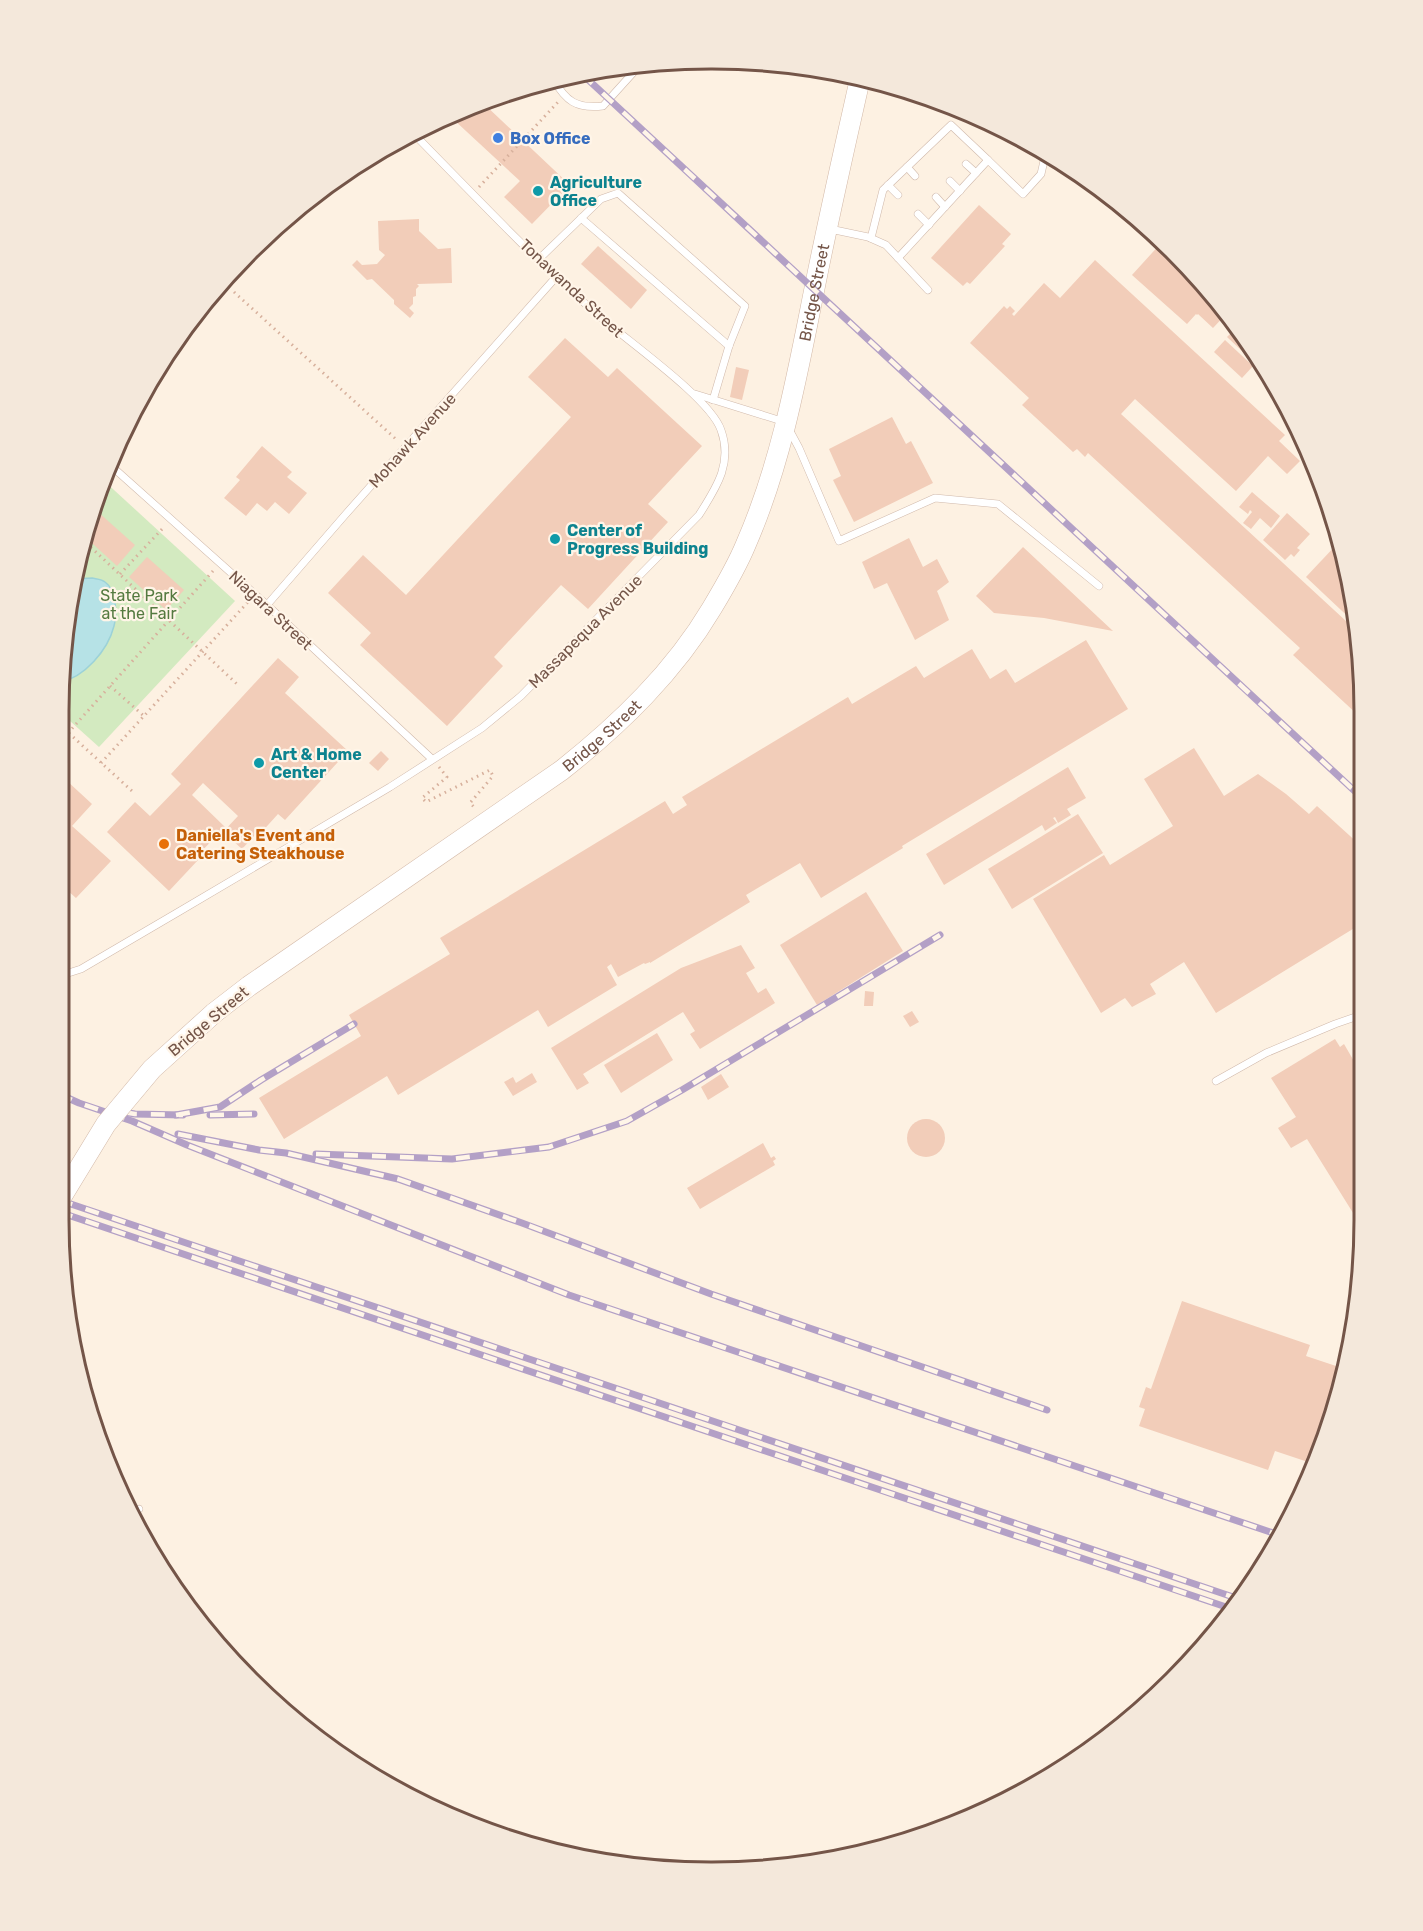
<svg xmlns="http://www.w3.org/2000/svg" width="1423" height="1931" font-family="Rubik,sans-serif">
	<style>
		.green { fill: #d3eac0 }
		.water { fill: #b6e2e6; stroke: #9cd2d8; stroke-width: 1.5 }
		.building { fill: #f2cdb9 }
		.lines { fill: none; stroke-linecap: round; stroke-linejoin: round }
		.service-casing { stroke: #d0b9ab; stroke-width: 8 }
		.secondary-casing { stroke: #d3b9a8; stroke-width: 21 }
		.path { stroke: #d7b09c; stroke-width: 3; stroke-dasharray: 1.5 4.5; stroke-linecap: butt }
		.service { stroke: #fff; stroke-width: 7 }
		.secondary { stroke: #fff; stroke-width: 20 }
		.rail-casing { stroke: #b3a0c6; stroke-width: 7 }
		.rail { stroke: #fff5e8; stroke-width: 4.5; stroke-dasharray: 14; stroke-linecap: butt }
		.secondary-bridge-casing { stroke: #d3b9a8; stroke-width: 21; stroke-linecap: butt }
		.secondary-bridge { stroke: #fff; stroke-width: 20 }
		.shop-dot { fill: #3f7fe0; stroke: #fff5e8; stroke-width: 2 }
		.culture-dot { fill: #0f9aa8; stroke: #fff5e8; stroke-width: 2 }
		.food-dot { fill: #e8710a; stroke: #fff5e8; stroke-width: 2 }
		.labels { text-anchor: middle; stroke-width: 4.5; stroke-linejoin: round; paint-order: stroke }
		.shop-label { font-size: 16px; font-weight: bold; fill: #366cbe; stroke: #fff5e8; text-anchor: start }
		.culture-label { font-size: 16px; font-weight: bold; fill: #0d838f; stroke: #fff5e8; text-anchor: start }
		.street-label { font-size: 16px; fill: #745548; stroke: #fff5e8 }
		.park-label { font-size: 16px; fill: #547a40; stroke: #fff5e8 }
		.food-label { font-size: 16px; font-weight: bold; fill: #c56008; stroke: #fff5e8; text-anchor: start }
		.rim { fill: none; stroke: #745548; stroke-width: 3 }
	</style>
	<rect width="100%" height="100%" fill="#fdf1e2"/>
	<!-- green -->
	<polygon class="green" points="102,479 235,601 99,747 60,712 60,669 81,543"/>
	<!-- water -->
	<path class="water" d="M92,578c4,1 10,1 13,4 7,5 9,13 10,20 1,8 1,17 -1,24 -6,24 -30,52 -54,56v-13l15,-90z"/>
	<!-- building -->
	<g class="building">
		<polygon points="483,103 570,185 532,224 504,197 520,181 453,119 460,112"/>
		<polygon points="979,205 1011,234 1002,244 1005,246 970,284 967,282 963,286 931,258"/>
		<polygon points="419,219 419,231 438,249 451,248 452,283 417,284 419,286 416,289 416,296 413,297 413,304 409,308 414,313 410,318 394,304 394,300 372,279 367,280 352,265 357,260 362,265 377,264 385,255 379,250 378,221"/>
		<polygon points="1162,242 1228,312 1213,328 1198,314 1197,315 1196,314 1187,324 1132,275"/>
		<polygon points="598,246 647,290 631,309 581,264"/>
		<polygon points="1095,260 1285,435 1279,441 1300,461 1287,474 1268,456 1236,491 1135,399 1121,414 1359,633 1359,716 1293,655 1300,648 1088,453 1085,457 1077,449 1073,452 1022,405 1029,398 970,343 1004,306 1007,309 1010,306 1015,311 1012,314 1014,316 1044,283 1060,298"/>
		<polygon points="1237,327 1257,362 1256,364 1227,337"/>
		<polygon points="565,338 608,377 617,368 702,446 648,504 668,522 588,609 561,585 494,657 503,666 447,726 360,645 371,633 328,593 363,555 406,595 571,417 528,377"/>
		<polygon points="1225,340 1253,366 1242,378 1214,352"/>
		<polygon points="736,367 749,370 742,400 730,397"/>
		<polygon points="892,417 906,444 911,441 933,483 854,522 833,480 841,476 829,449"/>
		<polygon points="262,446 292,472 287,477 307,493 289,514 275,502 267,511 257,503 246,516 224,498 240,480 236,477"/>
		<polygon points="1252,492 1280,516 1271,528 1260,518 1251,529 1243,523 1252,512 1250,510 1248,514 1239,507"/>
		<polygon points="98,512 135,545 117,566 83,535 87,525"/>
		<polygon points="1287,513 1310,534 1297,548 1300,550 1294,557 1291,554 1285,560 1263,540"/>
		<polygon points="909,538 923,567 937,559 949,582 937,591 949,620 915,640 887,583 874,589 862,562"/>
		<polygon points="1337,544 1359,626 1359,627 1306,577"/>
		<polygon points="1023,547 1113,631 1044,618 994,613 976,596"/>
		<polygon points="147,557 184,590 166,610 129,577"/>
		<polygon points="1086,640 1128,709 902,846 903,848 821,898 800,863 746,895 750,902 650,963 650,962 645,964 644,963 618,977 611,964 607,967 617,985 548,1027 538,1010 398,1095 387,1076 284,1139 259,1098 361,1036 349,1015 450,954 440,938 665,801 673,814 687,805 682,797 848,697 852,704 916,666 924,678 972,649 990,679 1006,669 1015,683"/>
		<polygon points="278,658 299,677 285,693 348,751 285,820 278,814 259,835 257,833 242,849 223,832 238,816 203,783 192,795 225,827 196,857 199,859 169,891 107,832 135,802 150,816 181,784 171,774"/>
		<polygon points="1194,748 1224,796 1258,774 1286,794 1309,814 1317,806 1360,845 1361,924 1216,1013 1184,962 1150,984 1156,994 1132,1007 1125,998 1101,1013 1033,899 1104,855 1110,865 1173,826 1144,779"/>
		<polygon points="381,751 389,759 378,771 369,763"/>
		<polygon points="1068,767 1086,798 1067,809 1071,815 1058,823 1055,817 1053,818 1057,823 1045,831 1042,825 944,885 926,854"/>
		<polygon points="66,780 92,804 72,826 111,861 76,898 59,883 60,787"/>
		<polygon points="1078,814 1103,853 1012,909 988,869"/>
		<polygon points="866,892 903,951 817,1005 780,945"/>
		<polygon points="741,945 755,968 746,973 758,993 766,988 775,1003 700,1049 690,1034 695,1031 683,1012 583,1074 589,1083 577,1090 551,1048 681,968"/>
		<polygon points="865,991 874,992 873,1006 864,1006"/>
		<polygon points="912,1011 919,1022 910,1027 903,1016"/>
		<polygon points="657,1033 673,1060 621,1093 604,1065"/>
		<polygon points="1335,1039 1340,1047 1344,1044 1362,1075 1363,1229 1307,1139 1291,1148 1278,1128 1296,1117 1271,1078"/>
		<polygon points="532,1073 537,1082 513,1096 504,1082 513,1077 516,1083"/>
		<polygon points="721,1074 729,1087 708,1100 701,1087"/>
		<circle cx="926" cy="1138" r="19"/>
		<polygon points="763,1143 771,1158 774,1156 776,1159 773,1161 775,1165 700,1209 687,1188"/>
		<polygon points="1182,1301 1310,1345 1306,1356 1342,1368 1330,1429 1314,1464 1275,1451 1268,1470 1139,1426 1145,1409 1139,1407 1146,1387 1151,1389"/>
	</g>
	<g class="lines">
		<defs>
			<g id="service">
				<path d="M553,79c13,22 23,30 50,27l38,-42"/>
				<polyline points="988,160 1023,194 1041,174 1046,152"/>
				<polyline points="966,164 976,173"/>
				<polyline points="907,167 915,176"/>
				<polyline points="950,181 960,191"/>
				<polyline points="888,185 898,195"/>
				<polyline points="936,197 945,207"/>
				<polyline points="918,214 929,225"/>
				<polyline points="581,218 729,346"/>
				<polyline points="830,229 868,237 886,245 928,290"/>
				<polyline points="871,238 883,190 951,125 988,160 898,258"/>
				<polyline points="539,259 601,199 618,193 745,306 729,346 713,400"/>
				<polyline points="165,356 266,239"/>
				<polyline points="695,394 785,422 799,448 839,541 935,498 998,504 1099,586"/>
				<polyline points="108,463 267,605 432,759"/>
				<polyline points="267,605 345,515 557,276"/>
				<path d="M59,976l22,-7 99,-58 210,-124 92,-59 39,-32 178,-181c17,-27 34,-51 22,-85 -11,-32 -95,-90 -123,-115 -65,-57 -125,-121 -186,-183"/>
				<polyline points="1216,1081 1266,1053 1335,1024 1361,1015"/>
				<polyline points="131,1512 139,1509"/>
				<polyline points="843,1855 925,1832"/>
			</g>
			<g id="secondary">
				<path id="s1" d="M214,1013l35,-27 313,-216c58,-46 112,-98 150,-162 12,-20 25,-42 34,-64 35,-80 51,-168 68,-253 14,-71 30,-141 46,-212"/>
			</g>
		</defs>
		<!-- service casing -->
		<use href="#service" class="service-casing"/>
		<!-- secondary casing -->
		<use href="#secondary" class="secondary-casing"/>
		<!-- path -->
		<g class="path">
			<polyline points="479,187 558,102"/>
			<polyline points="234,292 398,441"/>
			<polyline points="97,494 110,479"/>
			<polyline points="82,539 238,685"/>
			<polyline points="120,574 164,527"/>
			<polyline points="110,686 144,716"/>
			<polyline points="60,725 132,791"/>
			<polyline points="68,733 213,571"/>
			<polyline points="101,763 248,602"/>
			<polyline points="439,767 447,777 422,798 426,802 490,770 493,776 470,803 476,809"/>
		</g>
		<!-- service -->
		<use href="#service" class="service"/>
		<!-- secondary -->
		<use href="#secondary" class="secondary"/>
		<defs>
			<g id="rail">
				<polyline points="582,74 1360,796"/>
				<polyline points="59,1094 79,1103 132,1121 187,1145 569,1295 1282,1536"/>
				<polyline points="123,1112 135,1114 183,1115"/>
				<polyline points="176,1115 220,1107 261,1080 354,1024"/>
				<polyline points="210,1115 254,1114"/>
				<polyline points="178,1134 259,1150 286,1153 398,1179 522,1223 711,1294 1047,1410"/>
				<polyline points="316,1154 452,1159 549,1147 627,1121 682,1090 940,935"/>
				<polyline points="59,1200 1239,1599"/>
				<polyline points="59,1212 1232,1609"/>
			</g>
		</defs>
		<!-- rail casing -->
		<use href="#rail" class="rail-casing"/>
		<!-- rail -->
		<use href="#rail" class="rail"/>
		<defs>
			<polyline id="secondary-bridge" points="59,1201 106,1124 152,1069 214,1013"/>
		</defs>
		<!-- secondary-bridge casing -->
		<use href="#secondary-bridge" class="secondary-bridge-casing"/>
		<!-- secondary-bridge -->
		<use href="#secondary-bridge" class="secondary-bridge"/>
	</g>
	<!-- markers -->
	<circle class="shop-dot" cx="498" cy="138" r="6"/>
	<g class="culture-dot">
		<circle cx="538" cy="191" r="6"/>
		<circle cx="555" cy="539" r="6"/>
		<circle cx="259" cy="763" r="6"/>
	</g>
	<circle class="food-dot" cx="164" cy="844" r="6"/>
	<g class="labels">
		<!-- shop labels -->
		<g class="shop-label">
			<text x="510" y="144">Box Office</text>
		</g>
		<!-- culture labels -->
		<g class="culture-label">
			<text x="550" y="188">Agriculture<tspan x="550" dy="18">Office</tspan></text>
			<text x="567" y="536">Center of<tspan x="567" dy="18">Progress Building</tspan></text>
			<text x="271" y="760">Art &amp; Home<tspan x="271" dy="18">Center</tspan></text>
		</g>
		<!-- street labels -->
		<g class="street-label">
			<text transform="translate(572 288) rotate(43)" y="6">Tonawanda Street</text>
			<text dy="6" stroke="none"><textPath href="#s1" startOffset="980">Bridge Street</textPath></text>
			<text transform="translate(412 440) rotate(-48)" y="6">Mohawk Avenue</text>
			<text transform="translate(271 610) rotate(43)" y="6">Niagara Street</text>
			<text transform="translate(585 631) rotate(-45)" y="6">Massapequa Avenue</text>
			<text dy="6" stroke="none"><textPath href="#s1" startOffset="477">Bridge Street</textPath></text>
			<text transform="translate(208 1021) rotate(-40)" y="6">Bridge Street</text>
		</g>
		<!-- park labels -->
		<g class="park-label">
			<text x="139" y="601">State Park<tspan x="139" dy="18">at the Fair</tspan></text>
		</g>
		<!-- food labels -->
		<g class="food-label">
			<text x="176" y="841">Daniella's Event and<tspan x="176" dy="18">Catering Steakhouse</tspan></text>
		</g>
	</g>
	<!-- crop -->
	<path d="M0 0H1423V1931H0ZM711 69H712A642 642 0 0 1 1354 711V1220A642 642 0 0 1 712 1862H711A642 642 0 0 1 69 1220V711A642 642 0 0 1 711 69Z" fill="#f4e8db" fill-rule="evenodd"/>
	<path class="rim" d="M711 69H712A642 642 0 0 1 1354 711V1220A642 642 0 0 1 712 1862H711A642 642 0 0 1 69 1220V711A642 642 0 0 1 711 69Z"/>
</svg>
